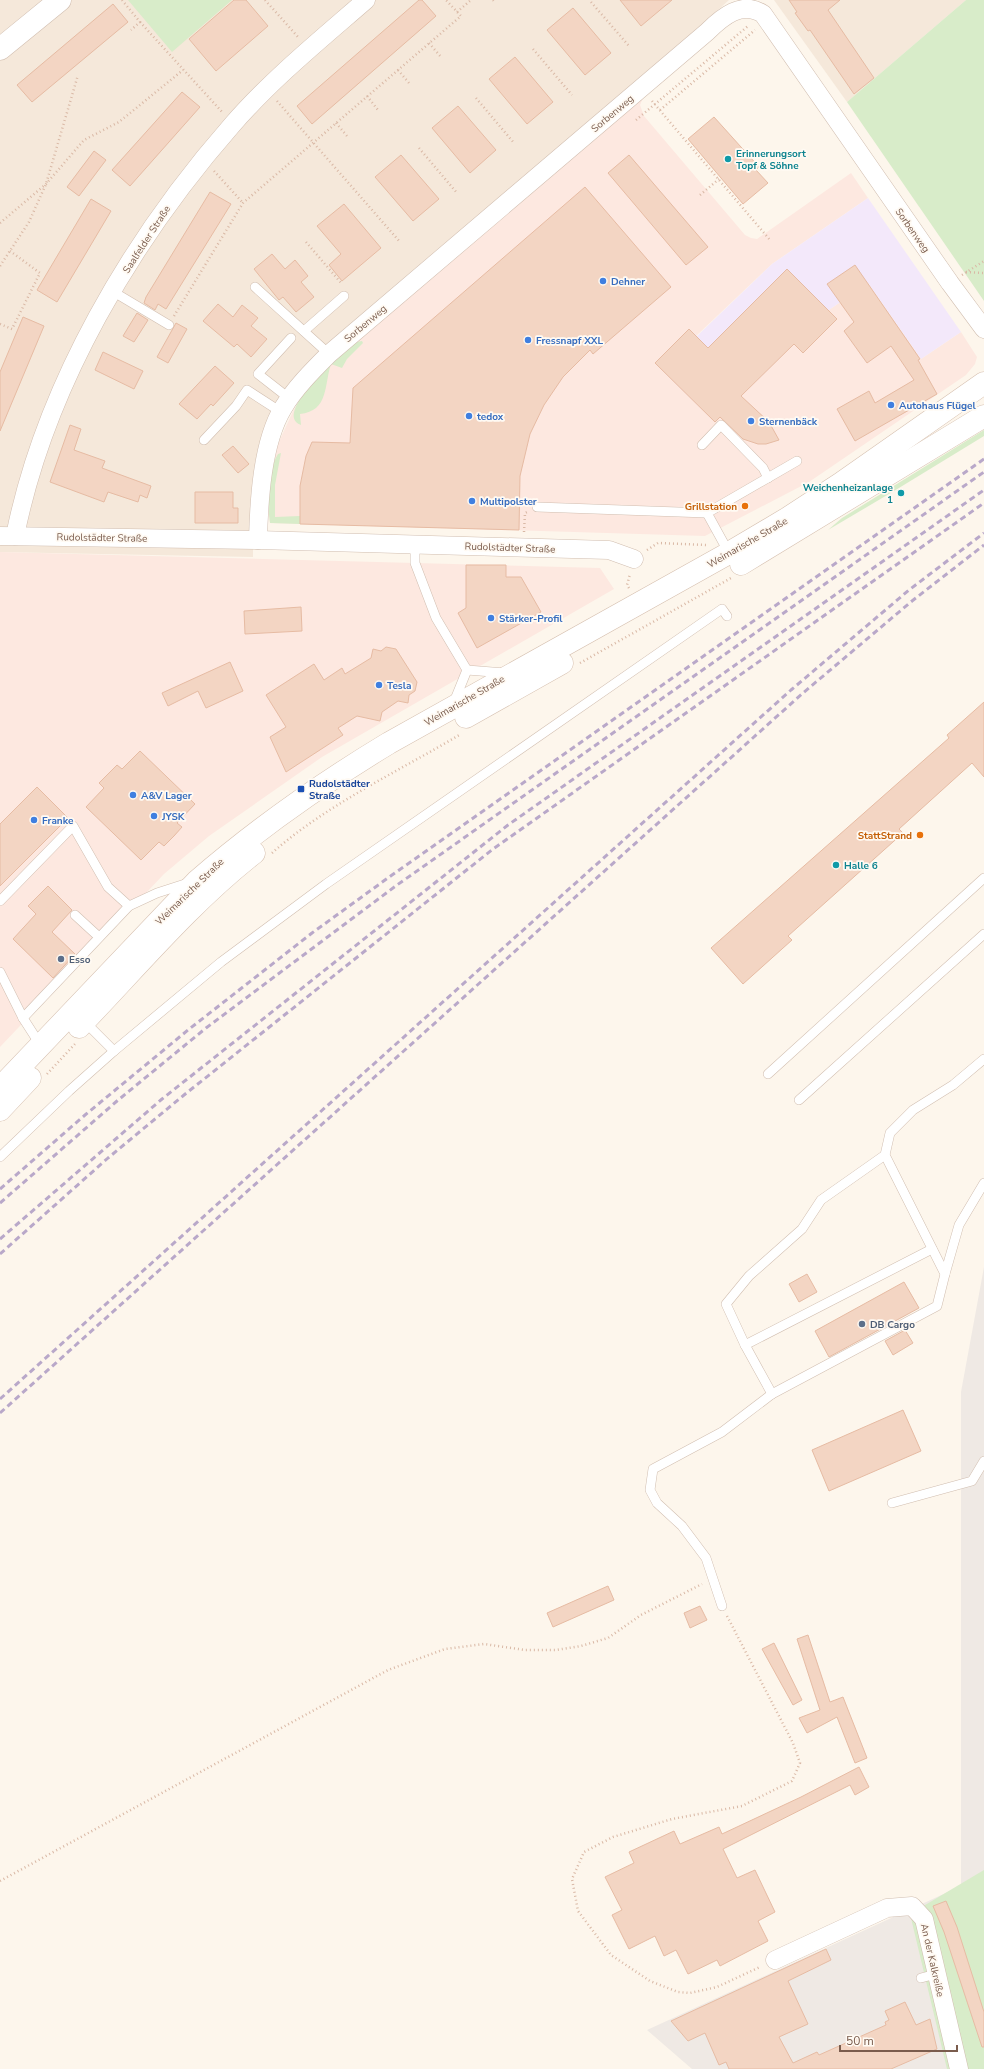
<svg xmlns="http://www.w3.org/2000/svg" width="984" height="2069" font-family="'Nunito Sans',sans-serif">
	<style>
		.residential { fill: #f5e8da }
		.commercial { fill: #fde8e0 }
		.industrial { fill: #efe9e4 }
		.education { fill: #f3e8fa }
		.green { fill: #d8ecc9 }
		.building { fill: #f3d5c3; stroke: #e6bba3 }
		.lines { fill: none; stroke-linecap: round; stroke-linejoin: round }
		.service-casing { stroke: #d1beb0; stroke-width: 10 }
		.minor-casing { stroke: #d1beb0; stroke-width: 19 }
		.tertiary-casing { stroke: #d1beb0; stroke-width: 23 }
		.secondary-casing { stroke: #d6c0b0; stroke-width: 23 }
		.path { stroke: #d9b8a5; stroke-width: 2.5; stroke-dasharray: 1 3; stroke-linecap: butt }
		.service { stroke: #fff; stroke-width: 9 }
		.minor { stroke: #fff; stroke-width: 18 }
		.tertiary { stroke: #fff; stroke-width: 22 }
		.secondary { stroke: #fff; stroke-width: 22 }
		.rail { stroke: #b9a8c9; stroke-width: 3; stroke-dasharray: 6 4; stroke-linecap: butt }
		.culture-dot { fill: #0f9aa8; stroke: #fffaf3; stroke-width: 1.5 }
		.shop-dot { fill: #3f7fe0; stroke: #fffaf3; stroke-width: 1.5 }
		.food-dot { fill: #e8710a; stroke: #fffaf3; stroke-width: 1.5 }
		.transit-dot { fill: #1a4fb4; stroke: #fffaf3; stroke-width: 1.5 }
		.service-dot { fill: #5c6f8a; stroke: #fffaf3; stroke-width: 1.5 }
		.labels { text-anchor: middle; stroke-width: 3.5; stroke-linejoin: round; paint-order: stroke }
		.street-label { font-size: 10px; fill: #7a5c4d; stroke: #fffaf3 }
		.culture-label { font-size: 10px; font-weight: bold; fill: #0d838f; stroke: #fffaf3; text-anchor: start }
		.shop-label { font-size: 10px; font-weight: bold; fill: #366cbe; stroke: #fffaf3; text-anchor: start }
		.food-label { font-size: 10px; font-weight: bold; fill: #c56008; stroke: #fffaf3; text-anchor: end }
		.transit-label { font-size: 10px; font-weight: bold; fill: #164399; stroke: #fffaf3; text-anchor: start }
		.service-label { font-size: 10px; font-weight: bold; fill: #4e5e75; stroke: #fffaf3; text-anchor: start }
	</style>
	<rect width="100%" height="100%" fill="#fdf6ec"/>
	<!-- residential -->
	<g class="residential">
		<polygon points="0,0 729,0 278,408 253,524 253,557 0,552"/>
		<polygon points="774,0 966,0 847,102"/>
	</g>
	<!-- commercial -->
	<g class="commercial">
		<polygon points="644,96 640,105 644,116 745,235 751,238 757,239 851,173 868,198 772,264 696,336 689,329 720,417 826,312 868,283 921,359 961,332 977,357 975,364 966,375 809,482 705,536 270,523 269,514 271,476 277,446 294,409 326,368"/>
		<polygon points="0,552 600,568 614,589 322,757 209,836 164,874 0,1047"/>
	</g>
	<!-- industrial -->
	<polygon class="industrial" points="984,1267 984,2069 692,2069 647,2030 961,1886 961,1392"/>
	<!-- education -->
	<polygon class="education" points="868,198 961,332 921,359 868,283 826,312 715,422 655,363 689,329 697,336 772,264"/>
	<!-- green -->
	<g class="green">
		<polygon points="128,0 232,0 172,52"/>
		<polygon points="966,0 984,0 984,301 847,102"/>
		<path d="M362,341l1,2 -16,16 -5,9 -11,-4c-7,21 -2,47 -31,50l1,11c-30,-12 44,-73 55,-83z"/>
		<polygon points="984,430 984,436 894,491 828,530 842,518"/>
		<path d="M281,453l-6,32v32l25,-1v8l-30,-1c-3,-21 -3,-52 8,-69z"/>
		<polygon points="984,1870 984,2069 947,2069 910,1914"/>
	</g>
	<!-- building -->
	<g class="building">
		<polygon points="234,0 246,0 268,26 216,71 189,39"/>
		<polygon points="419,0 422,0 436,16 312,124 297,106"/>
		<polygon points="620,0 672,0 641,26"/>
		<polygon points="789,0 840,0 828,10 874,78 854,94 810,30 808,31 795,13 797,12"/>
		<polygon points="113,4 128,22 32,102 17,85"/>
		<polygon points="573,8 611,53 585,75 547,30"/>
		<polygon points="515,57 553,102 527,124 489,79"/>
		<polygon points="182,92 200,107 130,186 112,170"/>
		<polygon points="458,106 496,150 470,173 432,128"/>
		<polygon points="714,117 759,167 756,170 768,183 743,204 688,139"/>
		<polygon points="94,151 106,160 79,196 67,187"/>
		<polygon points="401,155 439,199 413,221 375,177"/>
		<polygon points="629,155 708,247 686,265 608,173"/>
		<polygon points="585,187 671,287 593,354 590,350 563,377 544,405 530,434 520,476 519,530 300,524 300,486 306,456 312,442 350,443 353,388"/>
		<polygon points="210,192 231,204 166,309 158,304 155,310 144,303 146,297"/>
		<polygon points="91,199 111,211 57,302 37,290"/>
		<polygon points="344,204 381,248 342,281 329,265 341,254 317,226"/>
		<polygon points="272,254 285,269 295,260 308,276 301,282 314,297 296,312 283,297 279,300 254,269"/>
		<polygon points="855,265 920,359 918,360 937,394 855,441 837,409 869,391 875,403 914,380 891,346 867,363 844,331 854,322 827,284"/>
		<polygon points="787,269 837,319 803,353 794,344 741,396 769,422 779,440 766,444 758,444 743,439 720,417 715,422 655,363 689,329 708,348"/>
		<polygon points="218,304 233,317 242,305 258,318 251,326 267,339 251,357 237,344 234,347 203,321"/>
		<polygon points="137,313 148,320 134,342 123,336"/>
		<polygon points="23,317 44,326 0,431 0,372"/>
		<polygon points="176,323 187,329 168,363 157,357"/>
		<polygon points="103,352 143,371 134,389 95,370"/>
		<polygon points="215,366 234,383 213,406 211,404 197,419 179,404"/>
		<polygon points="70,425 81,429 74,450 105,461 102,468 151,486 147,498 140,495 138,502 108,492 104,502 50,482"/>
		<polygon points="233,446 249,464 238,473 222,455"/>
		<polygon points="195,492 233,492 233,508 238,508 238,523 195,523"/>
		<polygon points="466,565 506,565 506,577 521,577 541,612 477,648 458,613 466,608"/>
		<polygon points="301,607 302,631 245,634 244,611"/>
		<polygon points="386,647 396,649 417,682 415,691 409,695 408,703 398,701 382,712 380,721 357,716 338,728 343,735 286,772 270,737 286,727 266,695 314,664 324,680 342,668 345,674 371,658 373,649 381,651"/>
		<polygon points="230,662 243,691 206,708 198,691 168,706 162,693"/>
		<polygon points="984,702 984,777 972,763 899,829 903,833 788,936 792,940 743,984 711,948 949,738 947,735"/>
		<polygon points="140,751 195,804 177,823 182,827 174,836 164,846 159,842 141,860 86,807 104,788 99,783 117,765 122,769"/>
		<polygon points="37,787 68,818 0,886 0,824"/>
		<polygon points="48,886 72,910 52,932 75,954 53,978 13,939 36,914 28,906"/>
		<polygon points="807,1274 817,1292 799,1302 789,1284"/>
		<polygon points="904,1282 919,1308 829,1357 815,1331"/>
		<polygon points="905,1330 913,1343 893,1355 885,1341"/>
		<polygon points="903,1410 921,1451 829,1491 812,1450"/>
		<polygon points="608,1586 614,1600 553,1627 547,1613"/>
		<polygon points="700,1606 707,1620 690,1628 684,1613"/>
		<polygon points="808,1635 830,1702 843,1697 867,1758 855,1763 837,1717 807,1733 799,1718 820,1710 797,1639"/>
		<polygon points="774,1643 802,1700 793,1705 762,1649"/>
		<polygon points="859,1767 869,1787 855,1795 850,1785 723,1849 737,1878 755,1870 764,1889 775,1912 758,1921 768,1941 720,1966 717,1960 688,1974 676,1950 664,1956 655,1936 629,1949 612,1915 622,1910 605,1877 634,1863 629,1852 674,1831 680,1844 719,1827 722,1834 801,1797"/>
		<polygon points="946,1901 957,1927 984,2012 984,2047 982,2047 944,1932 933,1906"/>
		<polygon points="826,1949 831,1960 788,1981 808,2024 779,2037 793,2063 817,2052 819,2055 886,2025 885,2022 889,2020 885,2011 905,2002 916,2025 930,2019 937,2049 891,2069 729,2069 726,2062 719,2065 705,2033 688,2041 671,2021"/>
	</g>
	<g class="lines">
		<defs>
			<g id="service">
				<polyline points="255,287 329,354"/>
				<polyline points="112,291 169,325"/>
				<polyline points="304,331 344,296"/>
				<polyline points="290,399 258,374 291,338"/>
				<polyline points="204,440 236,406 247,390 281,412"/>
				<polyline points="702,445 721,425 763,468 768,478"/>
				<polyline points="537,507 707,513 797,461"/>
				<polyline points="707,513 729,553"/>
				<polyline points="415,544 415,563 436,618 467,670 454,702"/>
				<polyline points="467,670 505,673"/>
				<polyline points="0,901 73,826 108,887 129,906"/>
				<polyline points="75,915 99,937"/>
				<polyline points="0,972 23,1018"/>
				<polyline points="84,1021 114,1051"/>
				<polyline points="41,1046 23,1018 129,906 157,893 188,883"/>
				<polyline points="768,1074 984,878"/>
				<polyline points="799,1100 984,934"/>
				<polyline points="0,1157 69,1091 114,1051 221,962 326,884 722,609 727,616"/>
				<polyline points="945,1274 959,1225 984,1183"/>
				<polyline points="745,1345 726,1304 749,1276 802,1229 821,1200 885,1155"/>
				<polyline points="772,1394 745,1345 932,1249"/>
				<polyline points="892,1503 972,1481 984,1461"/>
				<polyline points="722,1606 706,1558 682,1526 657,1503 650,1490 653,1469 722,1432 772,1394 937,1306 945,1274 885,1155 890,1133 913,1110 953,1085 984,1059"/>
				<polyline points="921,1978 936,1974"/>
			</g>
			<g id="minor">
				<polyline points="0,536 258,540 609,550 634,559"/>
				<path d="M15,536c30,-150 117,-297 217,-411 40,-46 88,-85 134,-125"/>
				<path d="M258,540c1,-40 4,-97 25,-132 12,-20 29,-37 46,-54l378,-322c15,-15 35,-32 56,-18l187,269 34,46"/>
				<polyline points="775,1960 887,1908 912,1906 924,1919 959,2069"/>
			</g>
			<polyline id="tertiary" points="0,49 60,0"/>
			<g id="secondary">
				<polyline points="741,564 984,416"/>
				<polyline points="466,717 562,663"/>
				<path d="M79,1027c57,-59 111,-124 175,-174"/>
				<path d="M0,1088l197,-207c60,-52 124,-97 192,-138l340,-190 59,-35 52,-34 144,-101"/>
				<polyline points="0,1110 30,1078"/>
			</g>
		</defs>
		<!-- service casing -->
		<use href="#service" class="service-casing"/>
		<!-- minor casing -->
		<use href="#minor" class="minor-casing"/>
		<!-- tertiary casing -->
		<use href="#tertiary" class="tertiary-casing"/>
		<!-- secondary casing -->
		<use href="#secondary" class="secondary-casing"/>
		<!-- path -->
		<g class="path">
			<polyline points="122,0 140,22 131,30"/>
			<polyline points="265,0 298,37"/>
			<polyline points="493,0 495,2"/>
			<polyline points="591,2 629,46"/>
			<polyline points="457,12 471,0"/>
			<polyline points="140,22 223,113"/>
			<polyline points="429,43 441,57"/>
			<polyline points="533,49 572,95"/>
			<polyline points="398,70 409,83"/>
			<polyline points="367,96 378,110"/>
			<polyline points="476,98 514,143"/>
			<polyline points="277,101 400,242"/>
			<polyline points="652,101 770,240"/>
			<polyline points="660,110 755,30"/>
			<polyline points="636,120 748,26"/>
			<polyline points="336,123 347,136"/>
			<polyline points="419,148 457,193"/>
			<polyline points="214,171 243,203"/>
			<polyline points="700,195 719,179"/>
			<polyline points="0,223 46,184 84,140 119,122 183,70"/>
			<polyline points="306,242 342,284"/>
			<polyline points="0,266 29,222 46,184 78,75"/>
			<polyline points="966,272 984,273"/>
			<polyline points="962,275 984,261"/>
			<polyline points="174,316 243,203 461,16 446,0"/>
			<polyline points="0,324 12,329 40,273 10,251"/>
			<polyline points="524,532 525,513 527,512"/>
			<polyline points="647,550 658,543 706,545"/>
			<polyline points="629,588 627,585 630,574"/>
			<polyline points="580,663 731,578"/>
			<path d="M272,853c54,-48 127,-82 189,-119"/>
			<polyline points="47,1074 75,1044"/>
			<polyline points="727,1616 793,1743 800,1763 792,1781 742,1806 672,1819 613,1837 584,1852 572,1879 578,1911 611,1955 650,1981 678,1992 690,1993 717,1987 760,1967"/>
			<polyline points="0,1881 388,1670 445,1649 484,1644 525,1650 556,1650 581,1646 608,1638 641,1615 702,1584"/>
		</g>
		<!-- service -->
		<use href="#service" class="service"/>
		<!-- minor -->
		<use href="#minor" class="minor"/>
		<!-- tertiary -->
		<use href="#tertiary" class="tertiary"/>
		<!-- secondary -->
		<use href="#secondary" class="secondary"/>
		<!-- rail -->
		<g class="rail">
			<polyline points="0,1189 85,1115 188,1030 312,933 392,875 984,459"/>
			<polyline points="0,1203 117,1101 206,1028 397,885 984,472"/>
			<polyline points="0,1239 162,1099 508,825 984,490"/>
			<polyline points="0,1254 108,1158 184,1095 493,849 984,503"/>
			<polyline points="0,1399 791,690 909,590 984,533"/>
			<polyline points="0,1413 803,693 912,601 984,545"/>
		</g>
	</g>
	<!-- markers -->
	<g class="culture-dot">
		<circle cx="728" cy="159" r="4"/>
		<circle cx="901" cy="493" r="4"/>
		<circle cx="836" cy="865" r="4"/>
	</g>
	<g class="shop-dot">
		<circle cx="603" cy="281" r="4"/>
		<circle cx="528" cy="340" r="4"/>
		<circle cx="891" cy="405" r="4"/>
		<circle cx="469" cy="416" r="4"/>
		<circle cx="751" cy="421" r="4"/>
		<circle cx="472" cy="501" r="4"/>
		<circle cx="491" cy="618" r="4"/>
		<circle cx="379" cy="685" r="4"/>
		<circle cx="133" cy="795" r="4"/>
		<circle cx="154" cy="816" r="4"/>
		<circle cx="34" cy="820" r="4"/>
	</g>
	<g class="food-dot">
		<circle cx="745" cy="506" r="4"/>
		<circle cx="920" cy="835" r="4"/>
	</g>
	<rect class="transit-dot" x="297" y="785" width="8" height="8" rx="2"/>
	<g class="service-dot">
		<circle cx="61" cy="959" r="4"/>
		<circle cx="862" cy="1324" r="4"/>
	</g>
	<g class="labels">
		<!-- street labels -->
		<g class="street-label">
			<text transform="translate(612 113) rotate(-40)" y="4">Sorbenweg</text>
			<text transform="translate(913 230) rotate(55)" y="4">Sorbenweg</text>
			<text transform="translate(146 239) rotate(-57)" y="4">Saalfelder Straße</text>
			<text transform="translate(365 323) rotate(-40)" y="4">Sorbenweg</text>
			<text transform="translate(102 537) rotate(1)" y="4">Rudolstädter Straße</text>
			<text transform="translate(747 542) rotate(-30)" y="4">Weimarische Straße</text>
			<text transform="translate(510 547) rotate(2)" y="4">Rudolstädter Straße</text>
			<text transform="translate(464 700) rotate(-30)" y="4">Weimarische Straße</text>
			<text transform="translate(189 891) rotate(-44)" y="4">Weimarische Straße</text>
			<text transform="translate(933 1960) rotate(77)" y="4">An der Kalkreiße</text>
		</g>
		<!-- culture labels -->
		<g class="culture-label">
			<text x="736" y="157">Erinnerungsort<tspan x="736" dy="12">Topf &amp; Söhne</tspan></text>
			<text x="893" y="491" text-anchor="end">Weichenheizanlage<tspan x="893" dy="12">1</tspan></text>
			<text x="844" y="869">Halle 6</text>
		</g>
		<!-- shop labels -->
		<g class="shop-label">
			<text x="611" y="285">Dehner</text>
			<text x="536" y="344">Fressnapf XXL</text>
			<text x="899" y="409">Autohaus Flügel</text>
			<text x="477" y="420">tedox</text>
			<text x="759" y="425">Sternenbäck</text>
			<text x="480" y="505">Multipolster</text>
			<text x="499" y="622">Stärker-Profil</text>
			<text x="387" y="689">Tesla</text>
			<text x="141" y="799">A&amp;V Lager</text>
			<text x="162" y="820">JYSK</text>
			<text x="42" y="824">Franke</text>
		</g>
		<!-- food labels -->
		<g class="food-label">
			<text x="737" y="510">Grillstation</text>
			<text x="912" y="839">StattStrand</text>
		</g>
		<!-- transit labels -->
		<g class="transit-label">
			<text x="309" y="787">Rudolstädter<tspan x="309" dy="12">Straße</tspan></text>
		</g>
		<!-- service labels -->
		<g class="service-label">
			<text x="69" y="963">Esso</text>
			<text x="870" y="1328">DB Cargo</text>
		</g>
	</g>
	<!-- scale -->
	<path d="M840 2045v6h117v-6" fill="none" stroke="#7a5c4d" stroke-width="2"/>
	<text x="846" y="2045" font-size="12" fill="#7a5c4d" stroke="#fffaf3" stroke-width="3" paint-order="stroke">50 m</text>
</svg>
